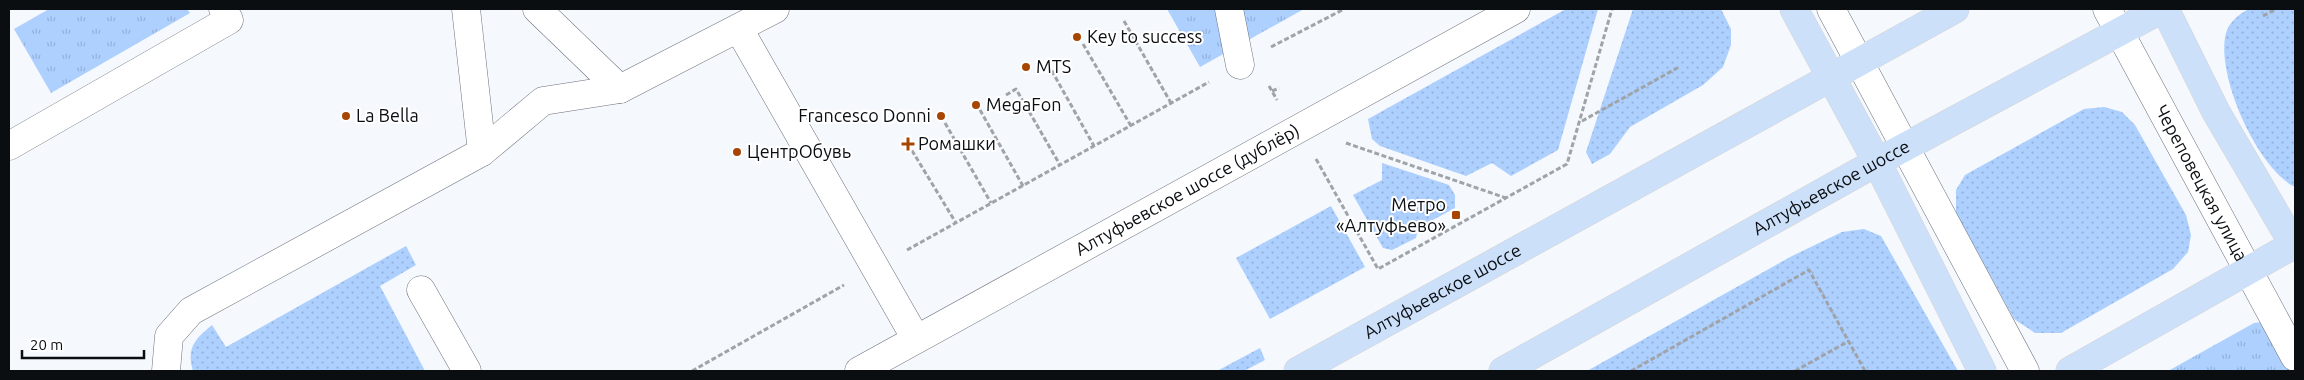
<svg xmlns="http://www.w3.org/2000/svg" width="2304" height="380" font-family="Ubuntu,sans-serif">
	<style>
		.grass { fill: url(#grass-dots) }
		.park { fill: url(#park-tufts) }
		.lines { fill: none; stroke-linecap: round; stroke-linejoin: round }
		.minor-casing { stroke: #6b727c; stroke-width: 29 }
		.major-casing { stroke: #d3d4d4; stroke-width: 29 }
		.path { stroke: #a0a3a7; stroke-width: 3; stroke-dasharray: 5 2.5; stroke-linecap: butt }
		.minor { stroke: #fff; stroke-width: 28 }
		.major { stroke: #cde0fa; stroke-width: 28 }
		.poi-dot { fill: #a74502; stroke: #fff; stroke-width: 2 }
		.labels { text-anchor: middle; stroke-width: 4; stroke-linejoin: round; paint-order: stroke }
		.poi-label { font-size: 18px; fill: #0b0e11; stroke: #fff; text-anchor: start }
		.street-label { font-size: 18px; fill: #0b0e11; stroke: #fff }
	</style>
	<defs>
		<pattern id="grass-dots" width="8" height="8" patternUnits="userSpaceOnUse" patternTransform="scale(1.25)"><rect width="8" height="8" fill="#add0ff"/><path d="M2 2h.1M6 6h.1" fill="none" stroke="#94b1da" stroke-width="1.8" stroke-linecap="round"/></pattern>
		<pattern id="park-tufts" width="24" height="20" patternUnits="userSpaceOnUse" patternTransform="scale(1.25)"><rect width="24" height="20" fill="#add0ff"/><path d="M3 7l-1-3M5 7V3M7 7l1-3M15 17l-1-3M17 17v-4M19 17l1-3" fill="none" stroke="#94b1da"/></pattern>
	</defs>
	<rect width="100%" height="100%" fill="#f5f8fd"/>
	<!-- grass -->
	<g class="grass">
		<polygon points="1566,9 1598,9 1558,150 1511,176 1492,163 1466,176 1380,146 1372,139 1368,119"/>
		<polygon points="1633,9 1721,9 1731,29 1731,45 1723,67 1703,85 1630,127 1610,154 1592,164 1586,152"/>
		<path d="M2249,9h46v178c-38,-18 -80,-113 -69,-154 3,-11 13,-19 23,-24z"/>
		<polygon points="2104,107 2122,112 2135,125 2186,215 2191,235 2188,252 2173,269 2061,333 2035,333 2014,319 1956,213 1956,190 1965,175 2084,109"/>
		<polygon points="1382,163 1449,185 1455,195 1455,208 1418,228 1416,238 1392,250 1383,248 1353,195 1382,180"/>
		<polygon points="1331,206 1365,267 1270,319 1236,258"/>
		<polygon points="1864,229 1881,236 1958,371 1587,371 1792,256 1842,232"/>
		<path d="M406,246l10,19 -36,21 45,85h-232c-7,-23 2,-32 19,-46l14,22z"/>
		<polygon points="1260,348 1265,360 1244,371 1217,371"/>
	</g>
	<!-- park -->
	<g class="park">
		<polygon points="49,9 187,9 190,13 51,93 14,29"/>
		<polygon points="1167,9 1304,9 1200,67"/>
		<polygon points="2270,321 2295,334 2295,371 2168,371 2254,323"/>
	</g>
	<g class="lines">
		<defs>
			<g id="minor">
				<polyline points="466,9 482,152"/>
				<polyline points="537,9 620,89"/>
				<polyline points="1229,9 1240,65"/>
				<polyline points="1831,9 2025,371"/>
				<path id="s1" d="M2107,9l188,348"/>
				<polyline points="739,29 916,339"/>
				<polyline points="9,146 229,20 223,9"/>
				<polyline points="421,290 467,371"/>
				<polyline points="166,371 169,336 191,311 482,152 543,101 620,89 775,9"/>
				<path id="s2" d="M859,371l657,-362"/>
			</g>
			<g id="major">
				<polyline points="1794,9 1877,162 1982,371"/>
				<polyline points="2165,9 2216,112 2295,247"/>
				<path id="s3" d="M1298,371l657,-362"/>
				<path id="s4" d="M1503,371l374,-209 285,-153"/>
				<polyline points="2070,371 2295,244"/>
			</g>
		</defs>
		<!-- minor casing -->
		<use href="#minor" class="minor-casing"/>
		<!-- major casing -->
		<use href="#major" class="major-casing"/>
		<!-- path -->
		<g class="path">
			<polyline points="2263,16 2276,9"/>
			<polyline points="1124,21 1171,103"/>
			<polyline points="1083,44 1131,126"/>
			<polyline points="1271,47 1344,9"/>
			<polyline points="1048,64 1094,146"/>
			<polyline points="1269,86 1277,100"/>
			<polyline points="1272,91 1279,88"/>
			<polyline points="1006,95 1016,89 1060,165"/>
			<polyline points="980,110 1023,186"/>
			<polyline points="1582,121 1679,67"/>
			<polyline points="945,123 991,203"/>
			<polyline points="1346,143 1506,198"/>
			<polyline points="908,144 956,223"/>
			<polyline points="1316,159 1378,269 1567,164 1612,9"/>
			<polyline points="907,250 1209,82"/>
			<polyline points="692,371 844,285"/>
			<polyline points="1631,371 1809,270 1865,371"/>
			<polyline points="1795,371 1849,341"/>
		</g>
		<!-- minor -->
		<use href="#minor" class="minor"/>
		<!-- major -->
		<use href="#major" class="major"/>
	</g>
	<!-- markers -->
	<g class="poi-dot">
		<circle cx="1077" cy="37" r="5"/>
		<circle cx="1026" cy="67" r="5"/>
		<circle cx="976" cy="105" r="5"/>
		<circle cx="346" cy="116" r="5"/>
		<circle cx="941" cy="116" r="5"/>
		<path d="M905.5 136.5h5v5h5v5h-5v5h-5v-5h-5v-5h5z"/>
		<circle cx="737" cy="152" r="5"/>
		<rect x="1451" y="210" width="10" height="10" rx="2.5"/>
	</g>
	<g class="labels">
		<!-- poi labels -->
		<g class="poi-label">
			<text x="1087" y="43">Key to success</text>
			<text x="1036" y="73">MTS</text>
			<text x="986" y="111">MegaFon</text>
			<text x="356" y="122">La Bella</text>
			<text x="931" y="122" text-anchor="end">Francesco Donni</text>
			<text x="918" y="150">Ромашки</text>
			<text x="747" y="158">ЦентрОбувь</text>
			<text x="1446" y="211" text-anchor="end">Метро<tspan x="1446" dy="21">«Алтуфьево»</tspan></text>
		</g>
		<!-- street labels -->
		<g class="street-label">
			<text dy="6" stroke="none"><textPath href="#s1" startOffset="198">Череповецкая улица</textPath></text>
			<text dy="6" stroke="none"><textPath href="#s4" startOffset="376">Алтуфьевское шоссе</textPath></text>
			<text dy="6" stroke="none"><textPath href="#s2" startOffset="375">Алтуфьевское шоссе (дублёр)</textPath></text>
			<text dy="6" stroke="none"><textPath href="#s3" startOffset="165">Алтуфьевское шоссе</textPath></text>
		</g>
	</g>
	<!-- border -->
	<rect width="2304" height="380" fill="none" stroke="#0b0e11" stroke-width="20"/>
	<!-- scale -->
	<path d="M22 350v8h122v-8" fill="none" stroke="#0b0e11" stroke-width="2.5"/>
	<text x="30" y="350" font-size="15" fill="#0b0e11" stroke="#ffffff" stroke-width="4" paint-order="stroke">20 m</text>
</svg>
